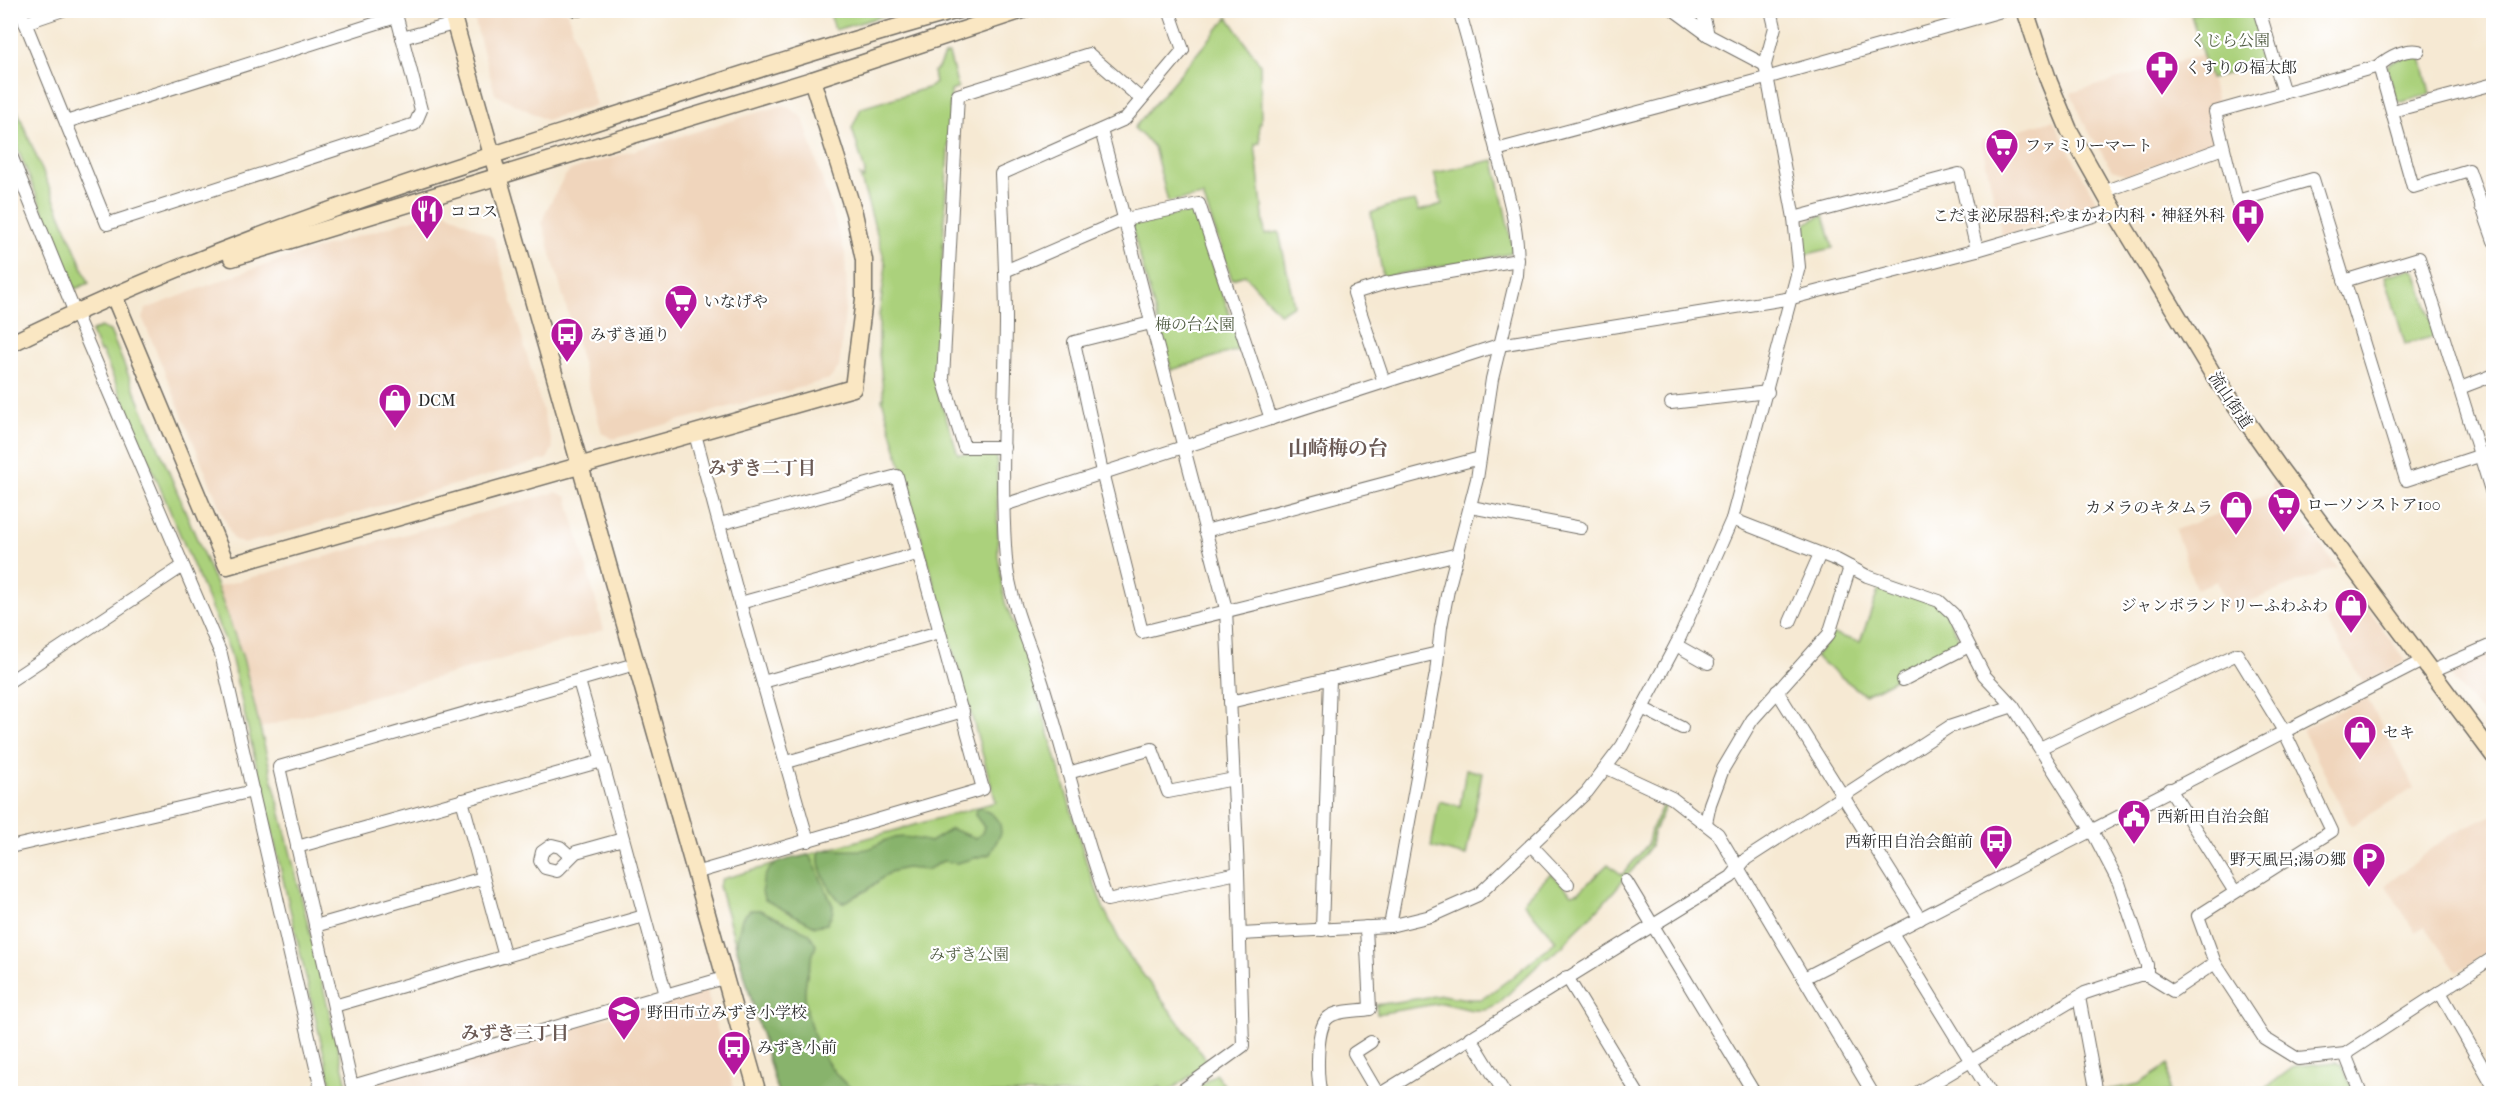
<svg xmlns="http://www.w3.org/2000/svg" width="2504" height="1104" font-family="'IM FELL French Canon','Noto Serif JP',serif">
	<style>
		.built { fill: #f0d5bc }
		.green { fill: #abd17c; stroke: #6b7e54; stroke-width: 1.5 }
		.forest { fill: #88b36c; stroke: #5a6f4c; stroke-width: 1.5 }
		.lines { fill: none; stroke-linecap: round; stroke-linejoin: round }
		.street-casing { stroke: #726e66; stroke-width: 14 }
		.secondary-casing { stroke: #726e66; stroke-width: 19 }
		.street { stroke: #fff; stroke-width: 12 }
		.secondary { stroke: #fae7c3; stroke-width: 16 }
		.labels { text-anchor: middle; stroke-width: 4.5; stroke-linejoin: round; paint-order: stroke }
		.park-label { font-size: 16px; fill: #515d43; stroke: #fff }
		.poi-label { font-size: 16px; fill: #2b2b2b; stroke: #fff; text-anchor: start }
		.street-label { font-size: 16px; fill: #2b2b2b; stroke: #fff }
		.neighbourhood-label { font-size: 18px; font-weight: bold; fill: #6a5954; stroke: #fff }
		.quarter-label { font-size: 20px; font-weight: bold; fill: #6a5954; stroke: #fff }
	</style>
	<rect width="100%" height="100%" fill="#fff"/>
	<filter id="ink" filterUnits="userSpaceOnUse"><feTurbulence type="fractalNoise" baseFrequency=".0167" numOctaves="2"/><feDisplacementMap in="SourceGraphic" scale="12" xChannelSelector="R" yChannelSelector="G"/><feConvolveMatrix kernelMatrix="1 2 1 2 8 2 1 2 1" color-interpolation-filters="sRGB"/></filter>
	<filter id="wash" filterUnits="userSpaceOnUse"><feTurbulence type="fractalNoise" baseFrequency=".008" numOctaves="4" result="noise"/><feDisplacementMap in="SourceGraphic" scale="24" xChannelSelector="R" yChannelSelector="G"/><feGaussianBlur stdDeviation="1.35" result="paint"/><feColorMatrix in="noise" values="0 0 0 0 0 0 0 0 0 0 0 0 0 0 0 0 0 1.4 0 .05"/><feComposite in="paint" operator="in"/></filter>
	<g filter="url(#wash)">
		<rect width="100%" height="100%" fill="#f6e9d3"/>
		<!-- built -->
		<g class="built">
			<polygon points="472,11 567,11 596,105 546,120 495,94"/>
			<polygon points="2203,54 2218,104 2207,107 2214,138 2211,144 2128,175 2112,170 2087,129 2071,93"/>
			<polygon points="779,106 787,106 803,118 845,253 847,294 839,367 830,379 613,439 602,433 542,222 546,211 564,177 571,170"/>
			<polygon points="2053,120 2096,201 2093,208 2002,236 1981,140"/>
			<polygon points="443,210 494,238 553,448 547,459 244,544 233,539 143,319 146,309 249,270"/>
			<polygon points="2274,482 2337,567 2228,610 2217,581 2196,589 2175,530 2274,492 2271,484"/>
			<polygon points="556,492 567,497 604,630 260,728 243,658 217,587"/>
			<polygon points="2361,600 2406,661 2364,683 2326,621"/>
			<polygon points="2493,650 2493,715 2488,720 2452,678 2454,668"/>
			<polygon points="2367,697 2414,788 2351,826 2302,729"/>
			<polygon points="2493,815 2493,949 2457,972 2425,926 2415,932 2386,885 2448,836"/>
			<polygon points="706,989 735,1093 349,1094 348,1092"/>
		</g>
		<!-- green -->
		<g class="green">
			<polygon points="829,11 829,10 900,11 835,30"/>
			<polygon points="2205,11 2252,11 2268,61 2210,79 2191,15"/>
			<polygon points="1228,17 1260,64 1261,123 1259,124 1260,143 1255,144 1265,234 1279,232 1294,305 1280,314 1245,275 1232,279 1203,196 1168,202 1154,147 1134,128"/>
			<polygon points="2420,53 2430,94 2402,102 2396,99 2387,68 2390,62"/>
			<polygon points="949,54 958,88 951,91 936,379 940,399 958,454 991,453 997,457 998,555 1005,602 1029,665 1086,861 1103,907 1124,949 1209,1063 1166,1093 1160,1087 1143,1094 778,1093 719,886 722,879 996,802 882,399 884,398 879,354 879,316 886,265 860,176 864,179 865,172 852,128 861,108 930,87 935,83 933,72 938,68 944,55"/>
			<polygon points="10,93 89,283 75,289 11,133"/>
			<polygon points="1494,160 1513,249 1509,254 1383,277 1371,213 1389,206 1415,201 1419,211 1442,204 1434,173"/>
			<polygon points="1190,212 1196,215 1241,349 1171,370 1132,228 1136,222"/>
			<path d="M1824,215l9,33 -30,7c2,-26 -7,-31 21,-40z"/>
			<polygon points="2410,269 2416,272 2436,336 2405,344 2385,276"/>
			<polygon points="100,327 110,331 217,587 243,658 349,1093 333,1093 230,652 102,351 100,352 91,332"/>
			<polygon points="1881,583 1941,604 1962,644 1865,695 1815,657 1833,634 1860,642"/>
			<polygon points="1466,769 1482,773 1466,856 1431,847 1439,801 1460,806"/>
			<polygon points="1665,800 1668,801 1653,833 1651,846 1634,868 1599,908 1574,932 1562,947 1542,961 1499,1003 1485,1010 1472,1010 1442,1003 1377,1014 1376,1005 1442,995 1469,999 1482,999 1507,981 1556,941 1523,902 1551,873 1572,894 1579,892 1608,864 1622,875 1648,844 1650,833"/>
			<polygon points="2336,1062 2342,1065 2354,1093 2259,1093 2295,1066"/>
			<polygon points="2168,1065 2169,1093 2102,1094 2101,1091 2139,1084"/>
			<polygon points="1216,1074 1230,1093 1190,1093"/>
		</g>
		<!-- forest -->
		<g class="forest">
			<path d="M978,807l14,7 8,9 1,10 -11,21 -33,9 -14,-2 -16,9 -21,-2 -16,4 -23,18 -25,13c-11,-11 -28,-36 -22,-52 15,-4 31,2 47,-2 6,-1 11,-5 17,-8 15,-7 31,-3 46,1l21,-13 25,9 6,-5 2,-6 -9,-12z"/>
			<path d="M807,855l4,2 22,49v5l-6,13 -12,2 -50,-26c-6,-10 -2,-27 9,-35 7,-6 24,-7 33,-10z"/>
			<path d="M750,910h10l49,23 7,12c-5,15 -12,35 -11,51 3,34 20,75 49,94v3h-76l-42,-148 6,-27z"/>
		</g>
	</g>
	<g filter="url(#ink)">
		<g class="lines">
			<defs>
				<g id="street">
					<polyline points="20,10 107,224 415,124 421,110 395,10"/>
					<polyline points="575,10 580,10"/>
					<path d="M1169,10l14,40 -58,69 -124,55c2,50 5,100 5,150 -1,78 -6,158 0,236 4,43 23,82 36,122 23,72 39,147 65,218l131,-27"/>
					<polyline points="1674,10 1708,35 1765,65"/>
					<polyline points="1702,10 1708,35"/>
					<polyline points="2259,10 2284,93"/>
					<polyline points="25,23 63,10"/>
					<polyline points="402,38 454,24"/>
					<path d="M2379,66c9,-9 27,-18 40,-15"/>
					<polyline points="2393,111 2494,84"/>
					<polyline points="66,122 396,17"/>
					<polyline points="1101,130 1226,609 1238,873 1243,1046 1177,1094"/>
					<polyline points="1496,150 1766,78 2005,10"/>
					<polyline points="10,153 75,313 221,654 322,1094"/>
					<polyline points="2103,192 2223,148"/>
					<polyline points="2481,207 2494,203"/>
					<polyline points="1794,218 1959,174 1977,250"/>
					<polyline points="2494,241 2469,170 2413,187 2379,66 2215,112 2237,201 2313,179 2406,480 2494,451"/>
					<polyline points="1005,271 1125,219 1199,204 1271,419"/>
					<polyline points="2344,281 2419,258 2494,500"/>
					<polyline points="1151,323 1074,342 1102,472 1142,632 1458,554"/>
					<polyline points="1384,382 1354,293 1386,283 1518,260"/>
					<polyline points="2460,388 2494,375"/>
					<polyline points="1671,403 1768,392"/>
					<polyline points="695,434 740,603 808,841"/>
					<polyline points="1004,447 964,447 943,379 958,95 1089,54 1141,99"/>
					<polyline points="1004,505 1499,345 1792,298 1977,250 2114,210"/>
					<polyline points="1471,507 1581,528"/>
					<polyline points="1732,519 1837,560 1867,576 1939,601 1953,614 1984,675 2013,706 2092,831 2119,883 2147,965 2147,975"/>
					<polyline points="1205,531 1480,458"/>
					<polyline points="740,603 917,554"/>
					<polyline points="1790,622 1820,554"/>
					<polyline points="1676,645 1708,663"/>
					<polyline points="635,664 279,767 352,1086 724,978"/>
					<polyline points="2432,671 2494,644"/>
					<polyline points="1903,680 1969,646"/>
					<polyline points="10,681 183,566"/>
					<polyline points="579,681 602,761"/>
					<polyline points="763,682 939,632"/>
					<polyline points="1777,691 1920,919"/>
					<polyline points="1230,702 1438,653"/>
					<polyline points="1642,708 1682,728"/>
					<polyline points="2040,748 2237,654 2284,731 2332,831 2198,916 2215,963"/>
					<polyline points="787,762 963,711"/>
					<polyline points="1607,768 1672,798 1718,834 1873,1094"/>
					<polyline points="1068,773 1152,749 1168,792 1234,779"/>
					<polyline points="2170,789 2235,892"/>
					<polyline points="462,800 505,957"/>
					<polyline points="1706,823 1710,804 1723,769 1752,720 1829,634 1850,567"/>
					<polyline points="1531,845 1568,884"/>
					<polyline points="10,847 253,791"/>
					<polyline points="297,847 602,761 666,995"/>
					<polyline points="570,856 560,847 552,845 542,852 540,861 545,868 557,871 576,852 623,839"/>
					<polyline points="695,873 983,789 897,476 720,524"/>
					<polyline points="1626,881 1755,1094"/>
					<polyline points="315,926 483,878"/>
					<path d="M1390,926l46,-253 5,-46 7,-37 29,-111 15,-100 25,-104c4,-43 -10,-84 -21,-126 -12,-46 -23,-93 -37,-139"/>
					<polyline points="1322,930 1330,678"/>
					<polyline points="1892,933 1991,1094"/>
					<polyline points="1241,934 1390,926 1431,916 1478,895 1587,792 1622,746 1680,637 1732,519 1799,267 1794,218 1765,65 1775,27 1771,10"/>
					<polyline points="1567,977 1638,1094"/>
					<polyline points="1804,978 2424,660"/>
					<polyline points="2440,992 2494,1087"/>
					<polyline points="2079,997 2097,1094"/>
					<polyline points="334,1006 644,916"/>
					<polyline points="1470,1037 1505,1094"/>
					<polyline points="1371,1042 1354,1053 1378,1094"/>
					<polyline points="2345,1054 2361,1094"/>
					<path d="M1321,1094c-4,-15 -6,-68 8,-77 9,-7 30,-6 41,-8l-4,-82"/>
					<polyline points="1380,1094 1731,877 1746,859 1949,727 2013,706"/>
					<polyline points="1915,1094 2085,993 2139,975 2147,975 2173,991 2215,963 2264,1038 2298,1059 2345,1054 2494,957"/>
				</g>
				<g id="secondary">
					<polyline points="451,10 758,1094"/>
					<polyline points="2025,10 2049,82 2069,130 2114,210 2211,371 2280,469 2494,756"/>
					<polyline points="232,258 812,80 1023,10"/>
					<polyline points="114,296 227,566 853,388 864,299 864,260 854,213 812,80"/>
					<path d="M10,344c182,-90 374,-155 567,-216 126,-41 253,-83 381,-118"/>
				</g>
			</defs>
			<!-- street casing -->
			<use href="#street" class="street-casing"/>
			<!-- secondary casing -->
			<use href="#secondary" class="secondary-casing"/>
			<!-- street -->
			<use href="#street" class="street"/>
			<!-- secondary -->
			<use href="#secondary" class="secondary"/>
		</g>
	</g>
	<!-- icons -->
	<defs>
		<symbol id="pharmacy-pin" viewBox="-11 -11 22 30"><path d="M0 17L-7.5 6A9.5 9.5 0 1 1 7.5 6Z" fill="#b5179e" stroke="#fff"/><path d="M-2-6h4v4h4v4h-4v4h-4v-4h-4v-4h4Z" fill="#fff"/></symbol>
		<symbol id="supermarket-pin" viewBox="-11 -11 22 30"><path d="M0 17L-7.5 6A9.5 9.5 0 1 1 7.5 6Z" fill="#b5179e" stroke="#fff"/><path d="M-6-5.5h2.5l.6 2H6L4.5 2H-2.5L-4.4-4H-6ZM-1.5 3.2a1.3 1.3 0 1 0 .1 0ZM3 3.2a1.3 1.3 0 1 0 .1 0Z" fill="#fff"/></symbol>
		<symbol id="restaurant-pin" viewBox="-11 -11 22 30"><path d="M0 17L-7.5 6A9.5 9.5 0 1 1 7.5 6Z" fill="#b5179e" stroke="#fff"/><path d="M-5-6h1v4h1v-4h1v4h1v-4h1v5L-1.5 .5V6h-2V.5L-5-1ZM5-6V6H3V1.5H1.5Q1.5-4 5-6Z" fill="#fff"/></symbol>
		<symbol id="hospital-pin" viewBox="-11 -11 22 30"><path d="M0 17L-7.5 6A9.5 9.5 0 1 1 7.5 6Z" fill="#b5179e" stroke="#fff"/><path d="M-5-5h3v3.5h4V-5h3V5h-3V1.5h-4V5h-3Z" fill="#fff"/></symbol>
		<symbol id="bus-pin" viewBox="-11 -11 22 30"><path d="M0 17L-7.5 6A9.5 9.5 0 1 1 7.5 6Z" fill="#b5179e" stroke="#fff"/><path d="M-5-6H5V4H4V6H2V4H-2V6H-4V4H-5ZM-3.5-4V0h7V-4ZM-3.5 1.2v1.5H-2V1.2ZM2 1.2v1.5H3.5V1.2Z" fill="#fff"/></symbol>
		<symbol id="shop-pin" viewBox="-11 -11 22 30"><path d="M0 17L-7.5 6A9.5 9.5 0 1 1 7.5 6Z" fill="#b5179e" stroke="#fff"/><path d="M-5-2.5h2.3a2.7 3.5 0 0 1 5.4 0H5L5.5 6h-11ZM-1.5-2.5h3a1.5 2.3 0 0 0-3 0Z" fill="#fff"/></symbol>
		<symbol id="civic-pin" viewBox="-11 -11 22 30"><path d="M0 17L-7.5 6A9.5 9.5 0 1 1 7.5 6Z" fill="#b5179e" stroke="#fff"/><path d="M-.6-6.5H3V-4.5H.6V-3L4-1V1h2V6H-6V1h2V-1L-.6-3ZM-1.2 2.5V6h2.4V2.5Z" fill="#fff"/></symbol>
		<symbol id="parking-pin" viewBox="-11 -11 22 30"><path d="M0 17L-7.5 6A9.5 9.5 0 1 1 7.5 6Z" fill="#b5179e" stroke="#fff"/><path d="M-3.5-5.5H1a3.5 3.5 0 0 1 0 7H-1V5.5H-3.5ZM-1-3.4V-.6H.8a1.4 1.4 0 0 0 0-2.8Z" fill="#fff"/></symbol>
		<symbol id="school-pin" viewBox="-11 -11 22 30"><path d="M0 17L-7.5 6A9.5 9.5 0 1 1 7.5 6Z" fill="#b5179e" stroke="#fff"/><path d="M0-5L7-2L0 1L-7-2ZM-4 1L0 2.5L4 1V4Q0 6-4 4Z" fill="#fff"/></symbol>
	</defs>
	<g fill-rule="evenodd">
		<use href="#pharmacy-pin" x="2143" y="48" width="38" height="52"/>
		<use href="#supermarket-pin" x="1983" y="126" width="38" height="52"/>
		<use href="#restaurant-pin" x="408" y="192" width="38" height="52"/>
		<use href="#hospital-pin" x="2229" y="196" width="38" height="52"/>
		<use href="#supermarket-pin" x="662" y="282" width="38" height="52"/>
		<use href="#bus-pin" x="548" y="315" width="38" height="52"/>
		<use href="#shop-pin" x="376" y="381" width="38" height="52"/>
		<use href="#supermarket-pin" x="2265" y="485" width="38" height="52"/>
		<use href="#shop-pin" x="2217" y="488" width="38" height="52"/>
		<use href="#shop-pin" x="2332" y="586" width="38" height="52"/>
		<use href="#shop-pin" x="2341" y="713" width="38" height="52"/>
		<use href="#civic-pin" x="2115" y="797" width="38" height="52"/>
		<use href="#bus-pin" x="1977" y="822" width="38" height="52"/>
		<use href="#parking-pin" x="2350" y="840" width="38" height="52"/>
		<use href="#school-pin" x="605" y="993" width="38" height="52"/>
		<use href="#bus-pin" x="715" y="1028" width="38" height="52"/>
	</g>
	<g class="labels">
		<!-- park labels -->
		<g class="park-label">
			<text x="2230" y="46">くじら公園</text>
			<text x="1195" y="330">梅の台公園</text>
			<text x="969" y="960">みずき公園</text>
		</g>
		<!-- poi labels -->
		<g class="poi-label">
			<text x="2185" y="73">くすりの福太郎</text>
			<text x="2025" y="151">ファミリーマート</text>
			<text x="450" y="217">ココス</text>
			<text x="2225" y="221" text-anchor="end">こだま泌尿器科;やまかわ内科・神経外科</text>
			<text x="704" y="307">いなげや</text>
			<text x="590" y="340">みずき通り</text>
			<text x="418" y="406">DCM</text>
			<text x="2307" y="510">ローソンストア100</text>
			<text x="2213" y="513" text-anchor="end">カメラのキタムラ</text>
			<text x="2328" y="611" text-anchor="end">ジャンボランドリーふわふわ</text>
			<text x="2383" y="738">セキ</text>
			<text x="2157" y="822">西新田自治会館</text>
			<text x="1973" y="847" text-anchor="end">西新田自治会館前</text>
			<text x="2346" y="865" text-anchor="end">野天風呂;湯の郷</text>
			<text x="647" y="1018">野田市立みずき小学校</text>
			<text x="757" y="1053">みずき小前</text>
		</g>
		<!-- street labels -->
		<g class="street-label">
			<text transform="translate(2231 400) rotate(56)" y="6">流山街道</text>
		</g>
		<!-- neighbourhood labels -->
		<g class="neighbourhood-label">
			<text x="762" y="474">みずき二丁目</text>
			<text x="515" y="1039">みずき三丁目</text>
		</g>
		<!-- quarter labels -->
		<g class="quarter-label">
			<text x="1338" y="455">山崎梅の台</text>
		</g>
	</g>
	<!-- margin -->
	<rect width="2504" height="1104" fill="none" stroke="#fff" stroke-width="36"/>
</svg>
